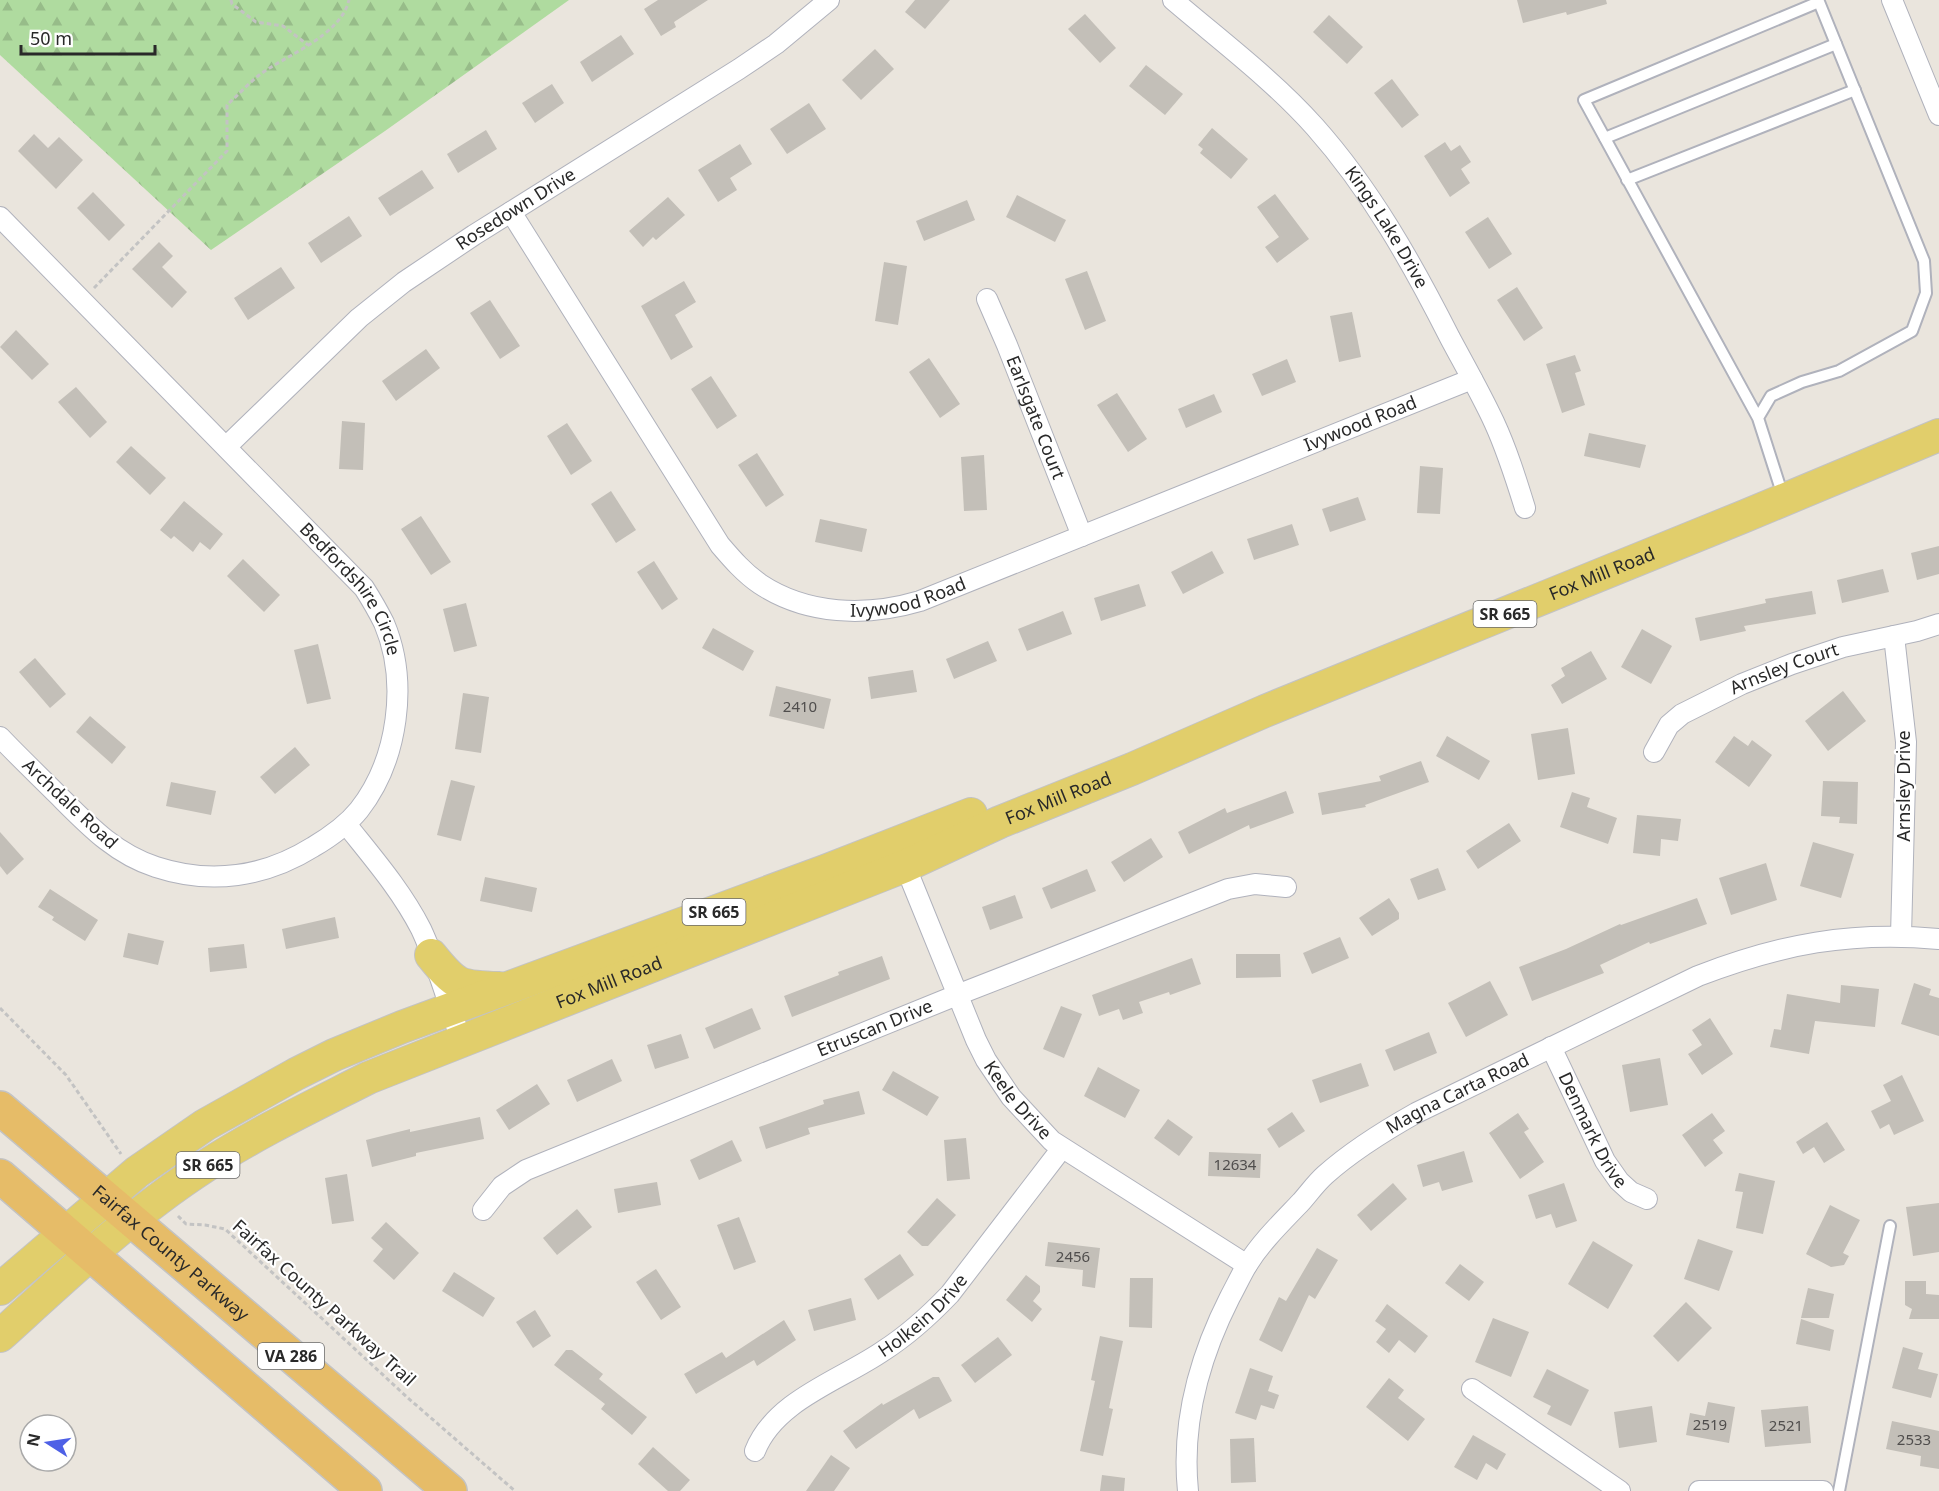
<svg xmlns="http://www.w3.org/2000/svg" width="1939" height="1491" font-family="'Noto Sans',sans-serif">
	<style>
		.forest { fill: url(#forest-firs) }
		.building { fill: #c3bfb8 }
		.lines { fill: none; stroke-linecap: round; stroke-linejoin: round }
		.service-casing { stroke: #b0b2bc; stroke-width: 14 }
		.minor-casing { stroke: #b0b2bc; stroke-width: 22 }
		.primary-casing { stroke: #c3c3c3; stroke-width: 34 }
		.trunk-casing { stroke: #c3c3c3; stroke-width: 36 }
		.path { stroke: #c3c3c3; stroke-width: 3; stroke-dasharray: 4.5 3; stroke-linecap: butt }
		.service { stroke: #fff; stroke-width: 10 }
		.minor { stroke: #fff; stroke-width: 20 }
		.primary { stroke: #e1ce6b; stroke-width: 32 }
		.trunk { stroke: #e6bc68; stroke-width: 33 }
		.labels { text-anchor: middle; stroke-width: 4.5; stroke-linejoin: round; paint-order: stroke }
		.number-label { font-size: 15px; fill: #504e4d }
		.shield { fill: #fff; stroke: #696969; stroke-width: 1.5 }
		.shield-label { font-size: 16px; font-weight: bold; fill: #292929 }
		.street-label { font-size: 18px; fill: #292929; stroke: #fff }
	</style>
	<defs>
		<pattern id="forest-firs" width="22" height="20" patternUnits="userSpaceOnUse" patternTransform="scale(1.5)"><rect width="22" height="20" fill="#afdb9f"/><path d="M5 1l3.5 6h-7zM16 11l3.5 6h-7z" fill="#97bc89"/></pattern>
	</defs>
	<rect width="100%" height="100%" fill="#eae5dd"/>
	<!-- forest -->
	<polygon class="forest" points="0,0 569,0 385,131 211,250 0,55"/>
	<!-- building -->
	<g class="building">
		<polygon points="658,0 708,0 674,22 676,27 661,36 644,9"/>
		<polygon points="915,0 950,0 925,29 905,12"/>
		<polygon points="1517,0 1606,0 1607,4 1567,15 1566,12 1523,23"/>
		<polygon points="1085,14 1116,48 1100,63 1068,29"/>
		<polygon points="1329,15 1363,47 1347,64 1313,32"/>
		<polygon points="621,35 634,54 592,82 580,62"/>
		<polygon points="875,49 894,69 861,100 842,80"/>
		<polygon points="1146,65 1183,94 1165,115 1129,86"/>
		<polygon points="1392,79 1419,115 1402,128 1374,93"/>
		<polygon points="552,84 564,103 535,123 522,103"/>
		<polygon points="809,103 826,129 787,154 770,129"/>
		<polygon points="1212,128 1248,159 1231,179 1200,153 1203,149 1198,145"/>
		<polygon points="486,130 497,149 458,173 447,154"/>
		<polygon points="34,134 48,148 59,137 83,160 56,189 18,151"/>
		<polygon points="1445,142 1451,151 1460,145 1471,162 1461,169 1470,183 1450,197 1424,156"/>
		<polygon points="740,144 752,164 730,178 737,190 718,202 698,170"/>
		<polygon points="422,170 434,188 390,216 378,198"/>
		<polygon points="93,192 125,225 109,241 77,208"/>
		<polygon points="1275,194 1309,239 1277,263 1265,247 1279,237 1257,207"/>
		<polygon points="1017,195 1066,220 1055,242 1006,217"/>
		<polygon points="668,197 685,215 656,240 653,237 643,247 629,231"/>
		<polygon points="967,200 975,220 924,241 916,221"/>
		<polygon points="349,216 362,236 321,263 308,243"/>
		<polygon points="1488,217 1512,254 1489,269 1465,232"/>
		<polygon points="159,242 173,256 162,267 187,292 172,308 132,269"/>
		<polygon points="884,262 907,266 898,325 875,321"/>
		<polygon points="281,267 295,288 248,320 234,298"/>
		<polygon points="1087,271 1106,321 1085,330 1065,279"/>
		<polygon points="684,281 696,302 675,315 693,347 671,360 641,306"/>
		<polygon points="1517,287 1543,328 1524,341 1497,300"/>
		<polygon points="490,300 520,346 500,359 470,313"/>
		<polygon points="1352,312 1361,357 1339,362 1330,316"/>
		<polygon points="16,330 49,364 32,380 0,347"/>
		<polygon points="426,349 440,368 396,401 382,381"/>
		<polygon points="1575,355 1581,371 1575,373 1585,405 1562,413 1546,364"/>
		<polygon points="929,358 960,404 940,418 909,372"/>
		<polygon points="1287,359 1296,382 1262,396 1252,374"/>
		<polygon points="711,376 737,416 717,429 691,389"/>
		<polygon points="76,387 107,422 90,438 58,402"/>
		<polygon points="1117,393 1147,439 1128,452 1097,405"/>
		<polygon points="1214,394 1222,412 1186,428 1178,409"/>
		<polygon points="342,421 365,423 363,470 339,469"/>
		<polygon points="567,423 592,461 571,475 547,436"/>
		<polygon points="1589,433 1646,445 1640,468 1584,456"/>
		<polygon points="131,446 166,478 150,495 116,462"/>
		<polygon points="757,453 784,495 766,507 738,465"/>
		<polygon points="984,455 987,510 964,511 961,457"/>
		<polygon points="1420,466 1443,468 1440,514 1417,513"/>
		<polygon points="611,491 636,530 616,543 591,504"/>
		<polygon points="1358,497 1366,520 1330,532 1322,509"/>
		<polygon points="184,501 223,534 210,550 200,542 193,552 174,536 171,539 160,530"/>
		<polygon points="421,516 451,562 431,575 401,529"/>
		<polygon points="820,519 867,529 862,552 815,542"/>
		<polygon points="1292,524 1299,545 1254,560 1247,539"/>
		<polygon points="1939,546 1939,574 1917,580 1911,553"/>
		<polygon points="1212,551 1224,573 1183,594 1171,572"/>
		<polygon points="243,559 280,595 264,612 227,576"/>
		<polygon points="654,561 678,599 662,610 637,572"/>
		<polygon points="1883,569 1889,592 1842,603 1837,580"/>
		<polygon points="1139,584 1146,606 1101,621 1094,598"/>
		<polygon points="1812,591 1816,614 1744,626 1746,631 1700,641 1695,618 1766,603 1765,599"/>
		<polygon points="466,603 477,646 454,652 443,609"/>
		<polygon points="1063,611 1072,634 1027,651 1018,629"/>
		<polygon points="713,628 754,651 743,671 702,648"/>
		<polygon points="1642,629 1672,646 1651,684 1621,667"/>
		<polygon points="988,641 997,661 954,679 946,659"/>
		<polygon points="318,644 331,699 307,704 294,650"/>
		<polygon points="1591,651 1607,679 1562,704 1551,685 1565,676 1561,668"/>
		<polygon points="35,658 66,694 50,708 19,672"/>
		<polygon points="913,670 917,692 871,699 868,677"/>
		<polygon points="776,686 831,699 824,729 769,716"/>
		<polygon points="1843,691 1866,721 1828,751 1805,721"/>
		<polygon points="463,693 489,697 481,753 455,749"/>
		<polygon points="90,716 126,747 112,764 76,732"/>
		<polygon points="1568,728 1575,774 1538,780 1531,734"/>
		<polygon points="1447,736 1490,761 1479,780 1436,756"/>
		<polygon points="1734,736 1748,746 1752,740 1772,755 1749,787 1715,762"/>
		<polygon points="295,747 310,765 275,794 260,777"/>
		<polygon points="1421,761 1429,782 1365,805 1366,807 1322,815 1318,793 1381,781 1379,776"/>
		<polygon points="451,780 475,786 461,841 437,835"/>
		<polygon points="1823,781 1858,782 1857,824 1839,823 1840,817 1821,816"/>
		<polygon points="171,782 216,791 211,815 166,806"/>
		<polygon points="1286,791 1294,813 1250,829 1249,825 1189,854 1178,832 1225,808 1227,813"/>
		<polygon points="1572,792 1590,798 1587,807 1617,818 1608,844 1560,827"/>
		<polygon points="1637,815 1681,819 1678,841 1661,839 1660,856 1633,853"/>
		<polygon points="1509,823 1521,841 1478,869 1466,851"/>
		<polygon points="0,832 24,859 7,875 0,866"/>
		<polygon points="1151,838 1163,857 1124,882 1111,862"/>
		<polygon points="1813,842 1854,854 1841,898 1800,886"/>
		<polygon points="1766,863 1777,900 1731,915 1719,878"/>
		<polygon points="1438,868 1446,890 1418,900 1410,879"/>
		<polygon points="1087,869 1096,891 1051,909 1042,888"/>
		<polygon points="485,877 537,888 532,912 480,901"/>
		<polygon points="50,889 98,920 85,941 52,920 54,917 38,907"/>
		<polygon points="1015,895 1023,918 990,930 982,907"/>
		<polygon points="1389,898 1399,913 1399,919 1372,936 1359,918"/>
		<polygon points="1697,898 1707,924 1650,944 1649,942 1600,965 1604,973 1532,1001 1519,967 1566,949 1620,924 1621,925"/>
		<polygon points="335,917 339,938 286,949 282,929"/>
		<polygon points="128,933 164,941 158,965 123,957"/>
		<polygon points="1340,937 1349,958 1312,974 1303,953"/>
		<polygon points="244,944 247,968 210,972 208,948"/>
		<polygon points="1236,954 1280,954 1281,977 1236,978"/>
		<polygon points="882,956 890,979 792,1017 784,996 839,975 838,972"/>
		<polygon points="1192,958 1201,984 1170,995 1169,992 1139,1002 1143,1013 1123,1020 1119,1009 1099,1016 1092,995"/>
		<polygon points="1490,981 1508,1015 1466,1037 1448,1003"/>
		<polygon points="1914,983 1931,989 1929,995 1939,998 1939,1036 1901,1024"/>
		<polygon points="1841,985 1879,989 1875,1027 1815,1021 1809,1054 1770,1047 1774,1029 1781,1030 1787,994 1840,1003"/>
		<polygon points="1061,1006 1082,1014 1064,1058 1043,1049"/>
		<polygon points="752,1008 761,1029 714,1049 705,1028"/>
		<polygon points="1710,1018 1733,1054 1702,1075 1688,1054 1702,1045 1692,1030"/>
		<polygon points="1429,1032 1437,1053 1394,1071 1385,1050"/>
		<polygon points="681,1034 689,1058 655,1069 647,1045"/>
		<polygon points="1660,1058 1668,1105 1630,1112 1622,1065"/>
		<polygon points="612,1059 622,1081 577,1102 567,1080"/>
		<polygon points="1361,1063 1369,1086 1320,1103 1312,1080"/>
		<polygon points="1098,1067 1140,1090 1125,1118 1084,1096"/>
		<polygon points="893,1071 939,1097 927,1116 882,1090"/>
		<polygon points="1902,1075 1924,1121 1894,1135 1889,1124 1880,1129 1871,1111 1891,1101 1883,1085"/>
		<polygon points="537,1084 550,1104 509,1130 496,1110"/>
		<polygon points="859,1091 865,1114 808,1128 810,1134 766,1149 759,1127 824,1104 823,1100"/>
		<polygon points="1292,1112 1305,1131 1279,1148 1267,1129"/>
		<polygon points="1518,1113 1529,1129 1524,1132 1544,1162 1520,1179 1489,1133"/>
		<polygon points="1712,1113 1725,1131 1713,1140 1723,1153 1705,1167 1682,1135"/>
		<polygon points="480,1117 484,1139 416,1153 416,1156 372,1167 366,1140 410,1129 410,1132"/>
		<polygon points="1168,1119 1193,1137 1179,1156 1154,1138"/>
		<polygon points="1827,1122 1845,1150 1824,1163 1814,1147 1803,1154 1796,1142"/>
		<polygon points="966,1138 970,1179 947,1181 944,1140"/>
		<polygon points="732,1140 742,1161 699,1180 690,1160"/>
		<polygon points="1464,1151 1473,1182 1442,1191 1439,1182 1423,1187 1417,1165"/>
		<polygon points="1209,1152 1261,1154 1260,1178 1208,1176"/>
		<polygon points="1739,1173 1775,1181 1763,1234 1736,1228 1743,1192 1735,1191"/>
		<polygon points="347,1174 354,1221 332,1224 325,1178"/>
		<polygon points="657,1182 661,1205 618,1213 614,1189"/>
		<polygon points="1393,1183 1407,1199 1371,1231 1357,1215"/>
		<polygon points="1564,1183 1577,1221 1556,1228 1551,1214 1536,1219 1528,1195"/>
		<polygon points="937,1198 956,1215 928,1246 922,1246 907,1232"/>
		<polygon points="1939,1203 1939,1252 1913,1256 1906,1207"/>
		<polygon points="1830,1205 1860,1220 1843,1253 1849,1256 1844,1265 1831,1267 1806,1254"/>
		<polygon points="577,1209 592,1227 557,1255 543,1238"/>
		<polygon points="739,1217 756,1262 734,1270 717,1225"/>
		<polygon points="386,1222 419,1253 394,1280 373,1261 383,1249 371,1238"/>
		<polygon points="1698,1239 1733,1251 1719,1291 1684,1279"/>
		<polygon points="1593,1241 1633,1265 1608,1309 1568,1284"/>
		<polygon points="1048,1242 1100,1248 1095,1288 1082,1286 1083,1270 1045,1266"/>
		<polygon points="1317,1248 1338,1260 1315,1299 1309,1295 1282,1352 1259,1340 1279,1297 1286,1301"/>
		<polygon points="900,1254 914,1275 878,1300 864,1279"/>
		<polygon points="1460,1264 1484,1282 1469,1301 1445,1283"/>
		<polygon points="656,1269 681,1307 661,1320 636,1282"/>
		<polygon points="454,1272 495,1298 483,1317 442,1291"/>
		<polygon points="1026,1275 1040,1286 1040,1292 1033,1301 1042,1309 1032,1322 1006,1300"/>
		<polygon points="1130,1278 1153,1278 1152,1328 1129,1327"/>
		<polygon points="1905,1281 1926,1281 1926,1294 1939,1295 1939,1319 1909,1319 1912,1309 1905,1305"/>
		<polygon points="1808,1288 1834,1294 1829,1318 1801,1318"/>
		<polygon points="851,1298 856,1320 814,1331 808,1310"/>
		<polygon points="1686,1302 1712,1328 1678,1362 1653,1336"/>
		<polygon points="1387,1304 1428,1336 1415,1353 1399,1340 1389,1353 1376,1342 1386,1329 1375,1321"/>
		<polygon points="535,1310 551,1336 533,1348 516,1322"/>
		<polygon points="1493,1318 1529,1332 1511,1377 1475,1362"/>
		<polygon points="1801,1319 1834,1330 1830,1351 1796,1344"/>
		<polygon points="784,1320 796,1340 757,1366 754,1360 696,1394 684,1374 722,1352 726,1358"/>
		<polygon points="1100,1336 1123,1341 1109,1408 1113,1409 1103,1456 1080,1451 1095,1381 1091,1380"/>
		<polygon points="998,1337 1012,1355 975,1383 961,1365"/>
		<polygon points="1903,1347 1923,1353 1918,1369 1938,1374 1931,1398 1892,1388"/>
		<polygon points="566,1350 572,1350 603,1374 599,1379 647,1417 632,1435 601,1409 605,1404 554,1365"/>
		<polygon points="1250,1368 1273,1376 1268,1391 1279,1395 1274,1409 1261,1405 1256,1420 1235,1413"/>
		<polygon points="1547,1369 1589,1390 1571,1426 1547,1414 1551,1406 1533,1397"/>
		<polygon points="933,1377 939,1377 952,1401 919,1419 914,1409 856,1449 843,1431 882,1403 883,1405"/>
		<polygon points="1389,1378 1404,1390 1398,1398 1425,1419 1408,1441 1366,1407"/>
		<polygon points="1708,1402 1735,1407 1729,1443 1686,1435 1690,1413 1705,1416"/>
		<polygon points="1652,1406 1657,1442 1619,1448 1614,1412"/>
		<polygon points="1808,1406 1811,1443 1765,1447 1761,1410"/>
		<polygon points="1892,1421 1939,1431 1939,1469 1920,1466 1921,1456 1886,1449"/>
		<polygon points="1473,1435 1506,1454 1497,1470 1486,1463 1477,1480 1454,1467"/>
		<polygon points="1254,1438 1256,1482 1231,1483 1230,1439"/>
		<polygon points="653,1447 690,1480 680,1491 668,1491 638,1464"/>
		<polygon points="831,1455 850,1468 834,1491 806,1491"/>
		<polygon points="1102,1475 1125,1478 1124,1491 1100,1491"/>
	</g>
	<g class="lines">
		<defs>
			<g id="service">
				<polyline points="1605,138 1836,44"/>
				<polyline points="1627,180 1855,90"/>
				<polyline points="1758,418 1771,396 1802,382 1839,371 1912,331 1926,293 1924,261 1819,2 1584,100 1758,418 1783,496"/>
				<polyline points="1839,1491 1890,1226"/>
			</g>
			<g id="minor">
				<path id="s1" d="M1173,0c48,41 100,80 142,127 56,63 97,136 135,211 15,28 31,56 44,84 13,28 22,57 31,86"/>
				<polyline points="1892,0 1939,115"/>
				<path id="s2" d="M511,212l209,333c12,14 24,28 40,39 47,31 106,33 160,17l552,-222"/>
				<path id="s3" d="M0,217l364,371c7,11 14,23 20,35 25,59 14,137 -25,187 -13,16 -29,27 -46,37 -48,30 -102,38 -157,20 -41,-13 -68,-42 -98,-72 -19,-19 -39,-38 -58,-58"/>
				<path id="s4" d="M987,299l20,46 75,191"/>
				<path id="s5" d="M227,446l132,-128 45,-36 70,-47 265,-166 37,-25 53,-44"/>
				<polyline points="1894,636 1906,742 1901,936"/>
				<path id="s6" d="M1654,752l15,-27 13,-11 60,-30 50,-20 51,-17 74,-16 22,-7"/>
				<path d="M346,824c27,34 55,66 75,105 17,36 27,76 41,113"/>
				<path id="s7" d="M902,858l74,182 10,20 25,37 41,44 195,124"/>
				<path id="s8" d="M1551,1047l54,114 14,20 12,11 16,7"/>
				<path id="s9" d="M483,1210l19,-24 24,-16 431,-175 271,-106 27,-5 31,3"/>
				<polyline points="1472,1389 1620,1491"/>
				<path id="s10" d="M755,1451c20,-51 86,-71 128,-100 25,-16 46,-35 67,-57l112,-146"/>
				<path id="s11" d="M1188,1491c-7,-69 11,-133 42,-194 6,-11 11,-22 17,-32 15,-24 35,-43 54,-63 8,-9 15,-19 24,-27 28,-25 59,-44 91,-62l282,-137c83,-32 152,-45 241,-37"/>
				<polyline points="1699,1491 1823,1491"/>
			</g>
			<g id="primary">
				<path d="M431,955c25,31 28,32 68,33"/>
				<polyline points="0,1289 137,1172 205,1125 296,1074 334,1055 402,1027 825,871 971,814"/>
				<path id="s12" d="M0,1336c65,-59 130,-121 204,-169 52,-34 109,-61 164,-89l537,-212 95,-44 132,-53 133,-58 480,-195 194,-81"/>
			</g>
			<g id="trunk">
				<path id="s13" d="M0,1108l450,383"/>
				<polyline points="0,1176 365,1491"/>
			</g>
		</defs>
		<!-- service casing -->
		<use href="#service" class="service-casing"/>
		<!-- minor casing -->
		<use href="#minor" class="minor-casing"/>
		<!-- primary casing -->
		<use href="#primary" class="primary-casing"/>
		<!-- trunk casing -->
		<use href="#trunk" class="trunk-casing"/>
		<!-- path -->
		<g class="path">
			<polyline points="231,0 232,4 256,22 283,26 308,45"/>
			<path d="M94,288l133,-137v-46c10,-9 20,-20 31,-29 27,-21 82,-39 91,-76"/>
			<polyline points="0,1008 66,1075 121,1154"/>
			<polyline points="178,1216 186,1224 205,1225 225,1229 408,1398 515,1491"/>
		</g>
		<!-- service -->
		<use href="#service" class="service"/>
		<!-- minor -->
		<use href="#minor" class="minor"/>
		<!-- primary -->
		<use href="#primary" class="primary"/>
		<!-- trunk -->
		<use href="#trunk" class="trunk"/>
	</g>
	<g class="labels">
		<!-- number labels -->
		<g class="number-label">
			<text x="800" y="712">2410</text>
			<text x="1235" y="1170">12634</text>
			<text x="1073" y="1262">2456</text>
			<text x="1710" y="1430">2519</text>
			<text x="1786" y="1431">2521</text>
			<text x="1914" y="1445">2533</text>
		</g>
		<!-- shield labels -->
		<g class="shield">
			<rect x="1473.5" y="601" width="63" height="26" rx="4.5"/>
			<rect x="682.5" y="899" width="63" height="26" rx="4.5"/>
			<rect x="176.5" y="1152" width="63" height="26" rx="4.5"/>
			<rect x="258" y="1343" width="66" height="26" rx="4.5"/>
		</g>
		<g class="shield-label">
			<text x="1505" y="620">SR 665</text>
			<text x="714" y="918">SR 665</text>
			<text x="208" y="1171">SR 665</text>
			<text x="291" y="1362">VA 286</text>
		</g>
		<!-- street labels -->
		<g class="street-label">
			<text dy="6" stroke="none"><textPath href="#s5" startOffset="375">Rosedown Drive</textPath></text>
			<text dy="6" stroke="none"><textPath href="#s1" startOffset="314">Kings Lake Drive</textPath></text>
			<text dy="6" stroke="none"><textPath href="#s4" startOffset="128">Earlsgate Court</textPath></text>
			<text dy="6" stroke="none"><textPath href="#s2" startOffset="1090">Ivywood Road</textPath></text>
			<text dy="6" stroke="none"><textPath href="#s12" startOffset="1785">Fox Mill Road</textPath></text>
			<text dy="6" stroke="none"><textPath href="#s3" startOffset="513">Bedfordshire Circle</textPath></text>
			<text dy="6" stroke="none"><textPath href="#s2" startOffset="604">Ivywood Road</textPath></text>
			<text dy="6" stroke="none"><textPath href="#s6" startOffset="160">Arnsley Court</textPath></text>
			<text transform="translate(1904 786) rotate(-90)" y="6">Arnsley Drive</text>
			<text dy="6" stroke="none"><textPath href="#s12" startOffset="1197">Fox Mill Road</textPath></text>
			<text transform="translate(70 804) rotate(43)" y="6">Archdale Road</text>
			<text dy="6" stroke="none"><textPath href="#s12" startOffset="711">Fox Mill Road</textPath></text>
			<text dy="6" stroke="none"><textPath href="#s9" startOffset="436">Etruscan Drive</textPath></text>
			<text dy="6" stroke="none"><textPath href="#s11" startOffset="513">Magna Carta Road</textPath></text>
			<text dy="6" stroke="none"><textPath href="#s7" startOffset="270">Keele Drive</textPath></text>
			<text dy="6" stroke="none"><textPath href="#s8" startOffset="93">Denmark Drive</textPath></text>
			<text dy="6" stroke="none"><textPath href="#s13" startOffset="224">Fairfax County Parkway</textPath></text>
			<text transform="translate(324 1303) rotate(42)" y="6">Fairfax County Parkway Trail</text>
			<text dy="6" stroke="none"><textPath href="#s10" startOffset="219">Holkein Drive</textPath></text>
		</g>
	</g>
	<!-- north arrow -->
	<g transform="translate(48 1443) rotate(282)"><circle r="28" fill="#ffffff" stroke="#a9a9a9" stroke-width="1.5"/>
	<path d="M0-4.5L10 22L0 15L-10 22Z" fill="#4e60e6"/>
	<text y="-9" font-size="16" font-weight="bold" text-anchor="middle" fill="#292929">N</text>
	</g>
	<!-- scale -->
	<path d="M21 45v9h134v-9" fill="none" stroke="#292929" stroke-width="3"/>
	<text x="30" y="45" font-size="18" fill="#292929" stroke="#ffffff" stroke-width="4.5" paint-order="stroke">50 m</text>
</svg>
